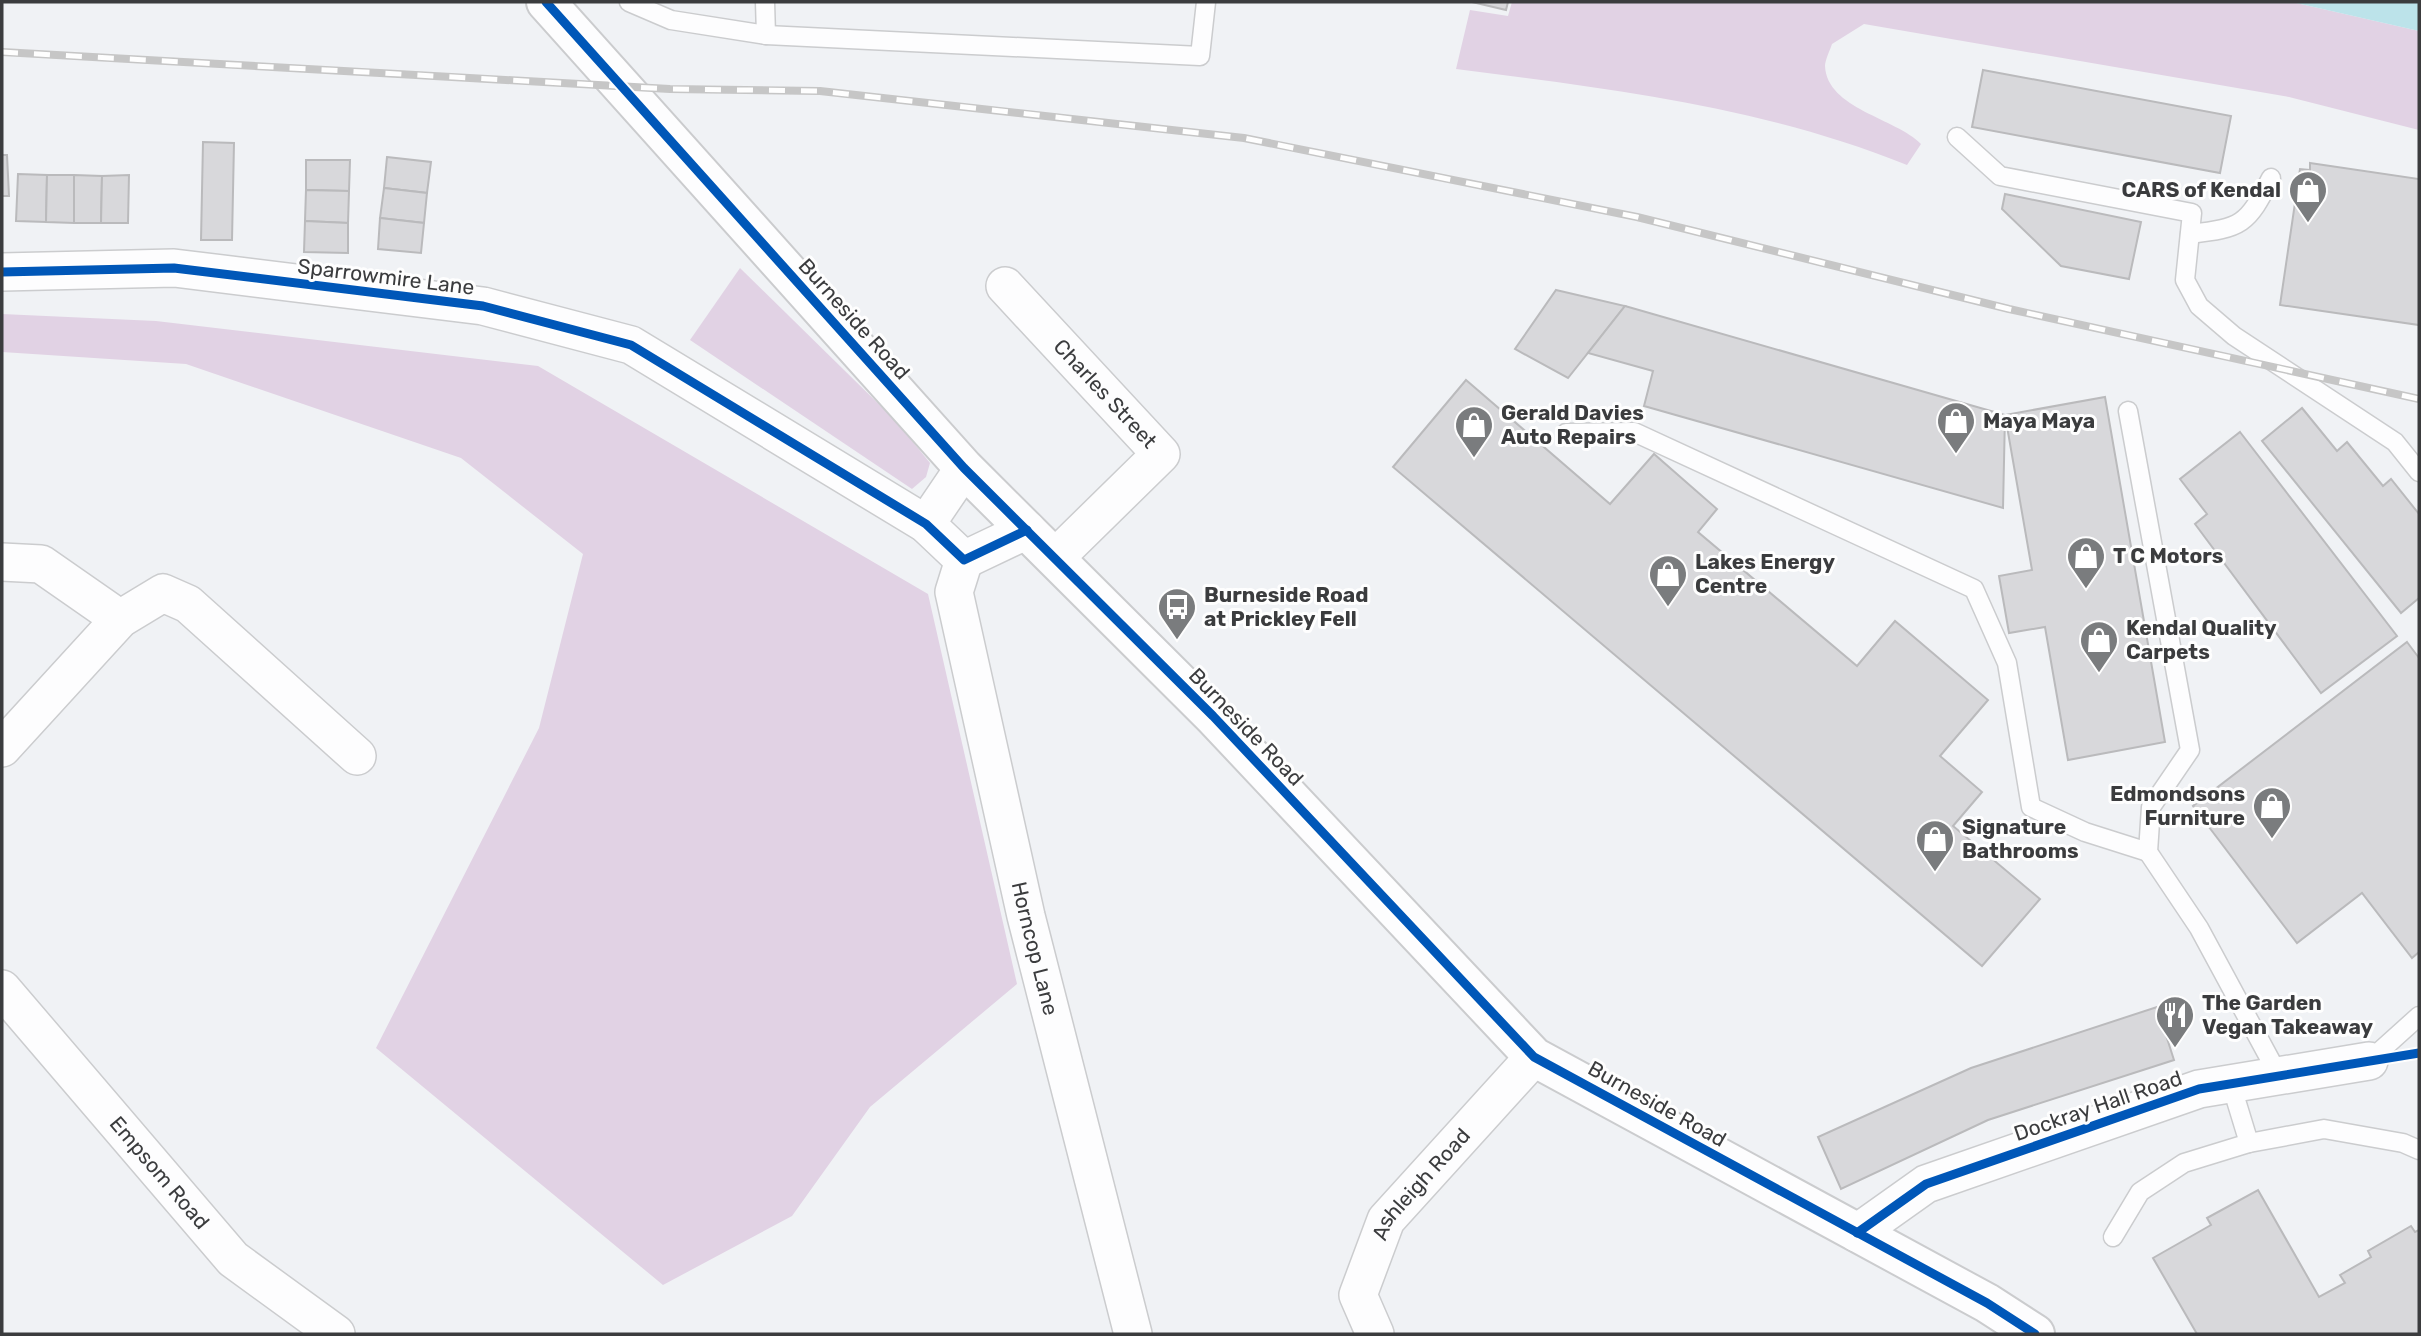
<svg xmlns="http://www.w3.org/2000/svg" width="2421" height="1336" font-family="Rubik,sans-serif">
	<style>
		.green { fill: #e1d2e4 }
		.water { fill: #bce3ea }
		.building { fill: #d8d8db; stroke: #bababc; stroke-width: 2 }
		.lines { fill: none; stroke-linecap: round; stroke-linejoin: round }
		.service-casing { stroke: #cbccce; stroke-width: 21 }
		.minor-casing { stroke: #cbccce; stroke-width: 40 }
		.tertiary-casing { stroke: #cbccce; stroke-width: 42 }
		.service { stroke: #fdfdfe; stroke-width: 18 }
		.minor { stroke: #fdfdfe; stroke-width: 37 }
		.tertiary { stroke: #fdfdfe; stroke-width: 38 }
		.rail-casing { stroke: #c6c6c6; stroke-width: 8 }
		.rail { stroke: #fefefe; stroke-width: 5; stroke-dasharray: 16; stroke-linecap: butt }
		.cycleway-casing { stroke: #fefefe; stroke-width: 13 }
		.cycleway { stroke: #0057b8; stroke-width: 9 }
		.labels { text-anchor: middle; stroke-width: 6; stroke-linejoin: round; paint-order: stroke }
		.poi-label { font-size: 21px; font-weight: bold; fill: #3b3c3e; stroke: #fefefe; text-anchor: start }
		.street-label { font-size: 21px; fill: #3b3c3e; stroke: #fefefe }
	</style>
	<rect width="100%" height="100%" fill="#f0f2f5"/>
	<!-- green -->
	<g class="green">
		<path d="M1512,2h780l127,29v99l-130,-33 -425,-73 -32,20c-2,6 -7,16 -7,22 2,43 71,52 96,78l-14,21c-147,-59 -295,-76 -451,-96l14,-59 38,6z"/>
		<polygon points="740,268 895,420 930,463 926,477 912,489 690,340"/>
		<polygon points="2,314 156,321 538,366 928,594 1017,984 870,1107 792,1216 663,1285 376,1048 539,728 583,554 461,458 186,364 2,352"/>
	</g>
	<!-- water -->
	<polygon class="water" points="2292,2 2419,2 2419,31"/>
	<!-- building -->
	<g class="building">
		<polygon points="1472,2 1508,2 1506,10"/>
		<polygon points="1983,70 2231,116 2220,173 1972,127"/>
		<polygon points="203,142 234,143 232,240 201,240"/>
		<polygon points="2,155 7,155 9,196 2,196"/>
		<polygon points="387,157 431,162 427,193 384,188"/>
		<polygon points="306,160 350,160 349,191 306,190"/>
		<polygon points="2310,163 2419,179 2419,325 2280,305 2300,169 2310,170"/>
		<polygon points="18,174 47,175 46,222 16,221"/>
		<polygon points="47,175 74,175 74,223 46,222"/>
		<polygon points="74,175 102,176 101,223 74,223"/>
		<polygon points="129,175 128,223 101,223 102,176"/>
		<polygon points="384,188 427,193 424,223 380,218"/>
		<polygon points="306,190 349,191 348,223 305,221"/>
		<polygon points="2005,194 2141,222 2129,279 2061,266 2002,209"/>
		<polygon points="380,218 424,223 421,253 378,249"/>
		<polygon points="305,221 348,223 348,253 304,252"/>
		<polygon points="1556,290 1625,306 1568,378 1515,349"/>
		<polygon points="1625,306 2005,415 2003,508 1644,406 1653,371 1588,353"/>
		<polygon points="1466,380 1610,504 1654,454 1717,509 1698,532 1857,666 1895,621 1988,700 1940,756 1982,792 1953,826 2040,899 1982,966 1393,467"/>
		<polygon points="2105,397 2165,742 2068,760 2045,627 2009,633 1999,576 2032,570 2005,415"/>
		<polygon points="2302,408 2337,451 2347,442 2383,486 2391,479 2419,514 2419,598 2401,613 2262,441"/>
		<polygon points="2240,432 2397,636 2321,693 2195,524 2207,514 2180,479"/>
		<polygon points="2407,642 2419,658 2419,952 2412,958 2362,893 2297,943 2193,806"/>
		<polygon points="2157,1007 2174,1060 1988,1120 1841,1189 1818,1137 1971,1068"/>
		<polygon points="2258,1190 2319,1297 2345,1283 2340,1275 2371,1257 2368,1251 2411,1226 2415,1232 2419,1230 2419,1334 2197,1334 2153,1258 2211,1225 2207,1218"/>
	</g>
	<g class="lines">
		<defs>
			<g id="service">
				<polyline points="629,2 671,20 766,35 1200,56 1206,2"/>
				<polyline points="765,2 766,35"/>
				<polyline points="1957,137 2000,176 2192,213 2185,280 2199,306 2234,336 2395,442 2419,472"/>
				<path d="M2190,234c52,-6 57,-9 81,-56"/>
				<polyline points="2128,411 2190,750 2151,807 2148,852 2199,928 2279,1076"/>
				<polyline points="1566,433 1634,432 1974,589 2007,663 2031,807 2085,832 2148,852"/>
				<polyline points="2369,1061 2419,1016"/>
				<polyline points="2249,1143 2324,1129 2403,1143 2419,1150"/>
				<polyline points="2113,1237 2140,1192 2184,1163 2249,1143 2231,1084"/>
			</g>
			<g id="minor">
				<polyline points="2,272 174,268 483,306 631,345 926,524 964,560 1027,530"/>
				<path id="s1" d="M1005,286l156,168 -106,104"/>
				<polyline points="926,524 964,468"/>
				<path id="s2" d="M964,560l-10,32 72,324 107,418"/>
				<polyline points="2,562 41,564 120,619"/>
				<polyline points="2,748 120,619 163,593 188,604 357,756"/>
				<path id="s3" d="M2,989l231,270 103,75"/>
				<polyline points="1857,1233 1926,1184 2199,1089 2369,1061"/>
				<path id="s4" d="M1375,1334l-17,-39 28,-75 148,-163"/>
			</g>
			<polyline id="tertiary" points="546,2 964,468 1213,716 1534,1057 1987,1303 2035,1334"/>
		</defs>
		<!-- service casing -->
		<use href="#service" class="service-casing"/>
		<!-- minor casing -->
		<use href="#minor" class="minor-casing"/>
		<!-- tertiary casing -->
		<use href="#tertiary" class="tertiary-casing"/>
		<!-- service -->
		<use href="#service" class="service"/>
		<!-- minor -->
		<use href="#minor" class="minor"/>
		<!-- tertiary -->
		<use href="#tertiary" class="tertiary"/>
		<defs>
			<polyline id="rail" points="2,52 670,89 820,91 1244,138 1637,217 2009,309 2419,399"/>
		</defs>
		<!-- rail casing -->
		<use href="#rail" class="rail-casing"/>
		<!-- rail -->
		<use href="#rail" class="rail"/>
		<defs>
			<g id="cycleway">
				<polyline points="546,2 964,468 1213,716 1534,1057 1987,1303 2035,1334"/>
				<polyline points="2,272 174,268 483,306 631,345 926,524 964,560 1027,530"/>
				<polyline points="1857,1233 1926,1184 2199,1089 2419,1053"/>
			</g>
		</defs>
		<!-- cycleway casing -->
		<use href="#cycleway" class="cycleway-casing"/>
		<!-- cycleway -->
		<use href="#cycleway" class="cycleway"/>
	</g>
	<!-- icons -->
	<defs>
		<symbol id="shop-pin" viewBox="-11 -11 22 30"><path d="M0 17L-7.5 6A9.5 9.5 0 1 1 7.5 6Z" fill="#7a7c7e" stroke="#fefefe"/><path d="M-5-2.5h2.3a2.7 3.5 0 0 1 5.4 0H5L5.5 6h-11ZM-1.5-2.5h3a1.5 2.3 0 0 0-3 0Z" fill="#fff"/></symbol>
		<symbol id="bus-pin" viewBox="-11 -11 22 30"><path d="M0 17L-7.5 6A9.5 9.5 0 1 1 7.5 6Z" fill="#7a7c7e" stroke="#fefefe"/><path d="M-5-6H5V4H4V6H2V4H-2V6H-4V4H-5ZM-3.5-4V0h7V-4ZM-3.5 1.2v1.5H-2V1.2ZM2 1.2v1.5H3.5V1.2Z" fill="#fff"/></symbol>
		<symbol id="restaurant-pin" viewBox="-11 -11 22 30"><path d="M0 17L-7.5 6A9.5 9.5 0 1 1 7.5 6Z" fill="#7a7c7e" stroke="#fefefe"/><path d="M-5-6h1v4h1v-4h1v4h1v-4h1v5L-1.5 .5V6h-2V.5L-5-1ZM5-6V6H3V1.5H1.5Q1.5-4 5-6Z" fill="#fff"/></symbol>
	</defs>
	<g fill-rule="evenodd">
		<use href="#shop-pin" x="2286" y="168" width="44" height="60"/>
		<use href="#shop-pin" x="1934" y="399" width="44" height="60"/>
		<use href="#shop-pin" x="1452" y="403" width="44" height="60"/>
		<use href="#shop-pin" x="2064" y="534" width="44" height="60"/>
		<use href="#shop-pin" x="1646" y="552" width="44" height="60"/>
		<use href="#bus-pin" x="1155" y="585" width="44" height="60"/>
		<use href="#shop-pin" x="2077" y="618" width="44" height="60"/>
		<use href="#shop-pin" x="2250" y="784" width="44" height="60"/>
		<use href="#shop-pin" x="1913" y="817" width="44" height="60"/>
		<use href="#restaurant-pin" x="2153" y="993" width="44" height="60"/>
	</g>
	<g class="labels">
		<!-- poi labels -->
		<g class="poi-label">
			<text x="2281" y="197" text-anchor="end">CARS of Kendal</text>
			<text x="1501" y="420">Gerald Davies<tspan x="1501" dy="24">Auto Repairs</tspan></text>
			<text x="1983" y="428">Maya Maya</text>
			<text x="2113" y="563">T C Motors</text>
			<text x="1695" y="569">Lakes Energy<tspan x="1695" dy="24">Centre</tspan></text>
			<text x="1204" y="602">Burneside Road<tspan x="1204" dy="24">at Prickley Fell</tspan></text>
			<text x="2126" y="635">Kendal Quality<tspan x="2126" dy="24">Carpets</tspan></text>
			<text x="2245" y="801" text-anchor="end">Edmondsons<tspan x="2245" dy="24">Furniture</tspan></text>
			<text x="1962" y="834">Signature<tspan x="1962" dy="24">Bathrooms</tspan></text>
			<text x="2202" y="1010">The Garden<tspan x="2202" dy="24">Vegan Takeaway</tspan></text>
		</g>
		<!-- street labels -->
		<g class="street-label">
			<text transform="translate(386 277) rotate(7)" y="7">Sparrowmire Lane</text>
			<text transform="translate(854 319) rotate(48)" y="7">Burneside Road</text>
			<text dy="7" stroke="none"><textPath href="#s1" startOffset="147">Charles Street</textPath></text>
			<text transform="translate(1246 727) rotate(46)" y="7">Burneside Road</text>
			<text dy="7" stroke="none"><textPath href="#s2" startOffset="399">Horncop Lane</textPath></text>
			<text transform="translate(1657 1104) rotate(29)" y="7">Burneside Road</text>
			<text transform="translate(2098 1106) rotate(-19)" y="7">Dockray Hall Road</text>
			<text dy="7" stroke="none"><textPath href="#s3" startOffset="242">Empsom Road</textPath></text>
			<text dy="7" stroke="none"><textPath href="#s4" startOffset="172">Ashleigh Road</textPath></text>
		</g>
	</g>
	<!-- border -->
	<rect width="2421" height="1336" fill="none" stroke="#3b3c3e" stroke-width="7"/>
</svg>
